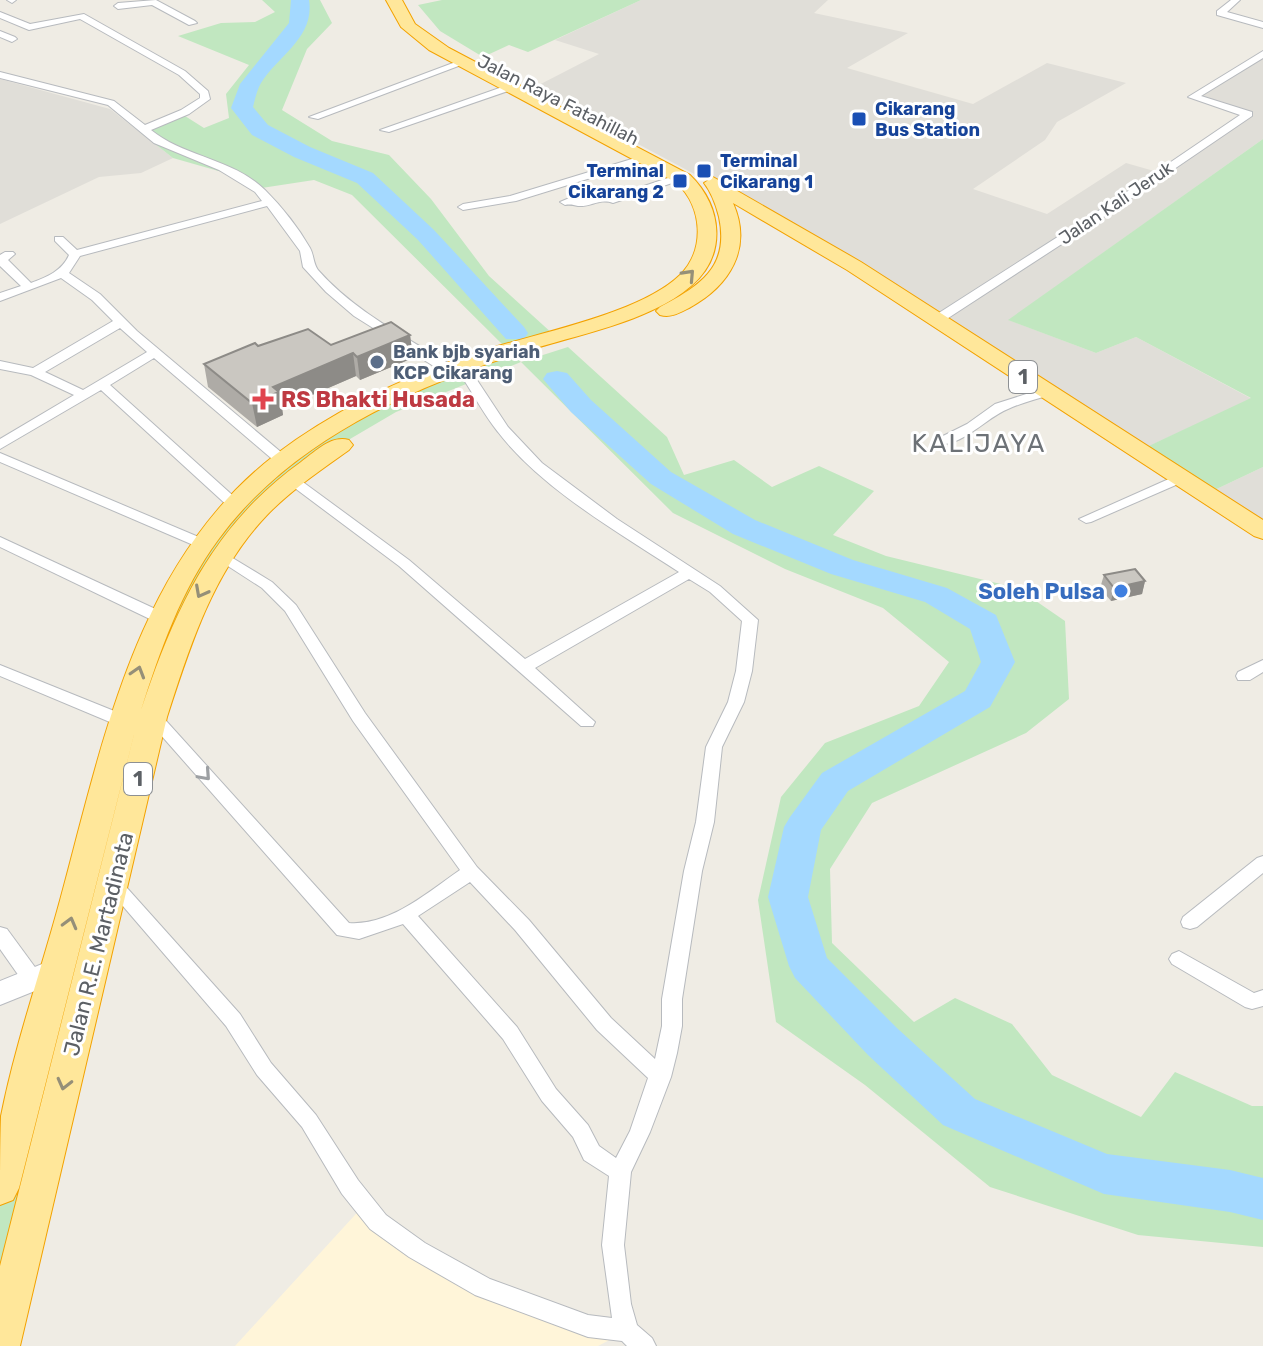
<svg xmlns="http://www.w3.org/2000/svg" width="1263" height="1346" font-family="Rubik,sans-serif">
	<style>
		.commercial { fill: #fff5d9 }
		.industrial { fill: #e0ded8 }
		.green { fill: #c1e7c0 }
		.lines { fill: none; stroke-linecap: round; stroke-linejoin: round }
		.river { fill: #a4d9ff; fill-rule: evenodd }
		.minor-casing { stroke: #b7babe; stroke-width: 2 }
		.secondary-casing { stroke: #b8bbc0; stroke-width: 2 }
		.trunk-casing { stroke: #f3a200; stroke-width: 2 }
		.minor { fill: #fff; fill-rule: evenodd }
		.secondary { fill: #fff; fill-rule: evenodd }
		.trunk { fill: #ffe79a; fill-rule: evenodd }
		.wall { fill: #aeaba6 }
		.shaded-wall { fill: #8d8b87 }
		.building { fill: #cac7c1; stroke: #8d8b87; stroke-width: 2 }
		.oneway { stroke: #958f78 }
		.oneway2 { stroke: #9da0a3 }
		.transit-dot { fill: #1a4fb4; stroke: #fff; stroke-width: 3 }
		.service-dot { fill: #5c6f8a; stroke: #fff; stroke-width: 3 }
		.health-dot { fill: #e0444e; stroke: #fff; stroke-width: 3 }
		.shop-dot { fill: #3f7fe0; stroke: #fff; stroke-width: 3 }
		.labels { text-anchor: middle; stroke-width: 6; stroke-linejoin: round; paint-order: stroke }
		.far-street-label { font-size: 18px; fill: #5c6065; stroke: #fff }
		.far-transit-label { font-size: 18px; font-weight: bold; fill: #164399; stroke: #fff; text-anchor: start }
		.far-service-label { font-size: 18px; font-weight: bold; fill: #4e5e75; stroke: #fff; text-anchor: start }
		.shield { fill: #fff; stroke: #8d9093; stroke-width: 2 }
		.shield-label { font-size: 20px; font-weight: bold; fill: #5c6065 }
		.health-label { font-size: 22px; font-weight: bold; fill: #be3a42; stroke: #fff; text-anchor: start }
		.shop-label { font-size: 22px; font-weight: bold; fill: #366cbe; stroke: #fff; text-anchor: end }
		.street-label { font-size: 22px; fill: #5c6065; stroke: #fff }
		.quarter-label { font-size: 26px; letter-spacing: 2px; fill: #6d7277; stroke: #fff }
	</style>
	<rect width="100%" height="100%" fill="#efece4"/>
	<!-- commercial -->
	<polygon class="commercial" points="365,1204 483,1287 627,1331 598,1346 235,1346"/>
	<!-- industrial -->
	<g class="industrial">
		<polygon points="641,0 828,0 814,13 908,33 847,68 973,104 1047,63 1126,83 1057,122 1045,140 973,189 1047,214 1126,163 1161,173 1247,114 1193,97 1263,54 1263,139 1009,320 1096,353 1136,337 1252,399 1138,451 760,209 533,88 599,54 555,40"/>
		<polygon points="0,79 110,109 173,158 141,173 99,177 0,224"/>
		<polygon points="1263,467 1263,519 1206,494"/>
	</g>
	<!-- green -->
	<g class="green">
		<polygon points="262,0 320,0 332,23 307,49 282,110 332,141 389,155 431,199 489,276 554,335 509,350 521,362 568,347 667,437 684,475 734,460 772,487 819,466 874,491 833,535 886,556 1017,588 1065,621 1069,699 1026,733 872,803 830,869 832,943 914,1022 955,998 1012,1024 1052,1075 1141,1117 1175,1072 1252,1106 1263,1106 1263,1247 1138,1235 990,1187 865,1085 776,1022 758,900 781,797 825,743 919,706 949,662 883,608 785,569 673,513 521,362 396,412 350,439 291,480 198,594 0,1346 0,1188 123,721 143,657 235,505 362,410 507,349 352,195 314,180 255,189 222,172 173,158 141,133 185,116 204,128 229,118 226,94 249,65 178,36 221,23 255,22 275,12"/>
		<polygon points="442,0 641,0 528,52 509,45 483,57 440,31 418,5"/>
		<polygon points="1263,139 1263,467 1206,494 1138,451 1251,398 1136,337 1096,353 1008,320"/>
	</g>
	<g class="lines">
		<!-- river -->
		<g class="river">
			<path d="M291,0h18c6,37 -30,55 -48,83 -4,7 -6,16 -8,24l15,18 42,22 63,26 61,57 90,97 4,6 -4,6h-18l-88,-99 -61,-57 -63,-26 -42,-22 -21,-27 9,-24 49,-61z"/>
			<polygon points="557,371 567,373 591,400 671,472 755,520 853,560 947,588 996,615 1015,662 990,707 848,791 821,830 808,897 827,958 898,1029 975,1099 1107,1154 1230,1170 1263,1178 1263,1220 1230,1212 1104,1194 943,1125 868,1055 795,978 789,966 768,897 784,827 790,817 822,773 965,691 981,662 970,629 925,602 831,574 733,534 651,484 571,412 543,379 547,373"/>
		</g>
		<defs>
			<g id="minor">
				<polygon points="7,0 16,0 12,3"/>
				<polygon points="156,0 195,21 197,23 189,25 152,5 118,9 114,6 118,3"/>
				<polygon points="1231,0 1240,0 1227,12 1263,22 1263,28 1217,15 1217,11"/>
				<path d="M0,12l30,12 54,-10 101,57 23,20 2,8 -21,15 -38,16c33,27 83,29 114,60 16,16 33,37 45,58 4,7 3,15 8,22 37,42 88,67 135,96v6h-10l-89,-56 -28,-24 -23,-25 -3,-16 -33,-45 -187,50 -11,17 31,21 37,37 151,127 2,3 -2,3h-10l-124,-106 -44,27 130,117 2,3 -2,3h-10l-129,-118 -101,59v-10l74,-44 -43,-20 -31,-6v-8l33,7 80,-47 -21,-21 -31,-22 -61,23v-8l21,-7 -21,-20v-11l5,-3h8l2,2 -7,6 23,23c16,-6 31,-12 38,-28l-14,-14v-4h8l14,13 185,-49 -7,-9 -36,-22 -65,-27 -46,-38 -108,-27v-6l114,29 31,24 36,-15 19,-12v-4l-21,-19 -99,-56 -51,11 -29,-12zM120,328l27,24 -64,38 -38,-18z"/>
				<polygon points="0,31 15,37 17,39 12,42 0,37"/>
				<polygon points="1263,51 1263,58 1201,96 1252,112 1252,116 1114,210 939,324 931,324 931,318 1106,206 1240,115 1188,97"/>
				<polygon points="461,60 469,62 318,119 309,117"/>
				<polygon points="508,85 513,88 511,90 389,132 380,130"/>
				<polygon points="645,155 650,158 649,160 516,201 463,210 458,207 463,204 510,196"/>
				<path d="M680,174l4,1v4l-71,24c-13,-5 -22,4 -35,3 -4,-1 -8,-2 -13,-1l-5,-3 14,-6 8,3 14,-4 -1,-2 5,-3 14,6z"/>
				<path d="M470,376l5,1 33,50 34,36 75,56 103,67 38,34 -6,51 -8,31 -22,45 -8,75 -12,49 -20,128v27l-5,27 -6,24 -21,55 -19,40 -7,73 7,59 6,21 15,13 4,8h-29l-5,-5 -34,-4 -113,-42 -66,-38 -39,-28 -28,-35 -40,-67 -45,-52 -31,-49 -122,-142 3,-5 6,-2 6,2 121,135 31,49 45,52 42,65 28,35 39,28 65,36 98,36 24,3 -10,-73 7,-69 -25,-16 -11,-23 -31,-36 -39,-62 -100,-115 -44,15 -22,-4 -192,-218 8,-6 6,2 190,210c41,3 79,-31 111,-53l-107,-149 -68,-110 -23,-23 -48,-31 2,-3h10l46,28 24,23 69,108 112,154 52,53 82,98 44,41 7,-33v-27l22,-128 12,-49 10,-75 22,-45 8,-31 6,-50 -32,-29 -21,-13 -154,89 60,54 -2,4h-12l-182,-160 -115,-86 2,-3h10l113,83 116,99 154,-87c-60,-39 -138,-84 -181,-140 -13,-16 -23,-35 -34,-52zM470,882l45,48 82,100 51,48 -18,53 -14,27 -17,-12 -11,-21 -32,-36 -39,-62 -99,-111z"/>
				<path d="M1045,388l5,1v6c-14,4 -29,8 -42,14 -23,9 -46,39 -73,35l-2,-3 34,-17 28,-20z"/>
				<polygon points="0,453 208,541 210,544 203,548 198,547 0,462"/>
				<polygon points="1180,474 1185,475 1187,478 1185,481 1091,522 1086,523 1079,519"/>
				<polygon points="0,537 164,613 167,617 164,621 154,621 0,547"/>
				<polygon points="1263,660 1263,672 1250,680 1238,680 1236,676 1238,672"/>
				<polygon points="0,665 129,717 131,721 129,725 117,725 0,676"/>
				<polygon points="1263,856 1263,873 1197,927 1190,929 1183,927 1181,922 1183,917 1257,858"/>
				<polygon points="0,927 7,929 40,974 43,980 40,986 33,988 26,986 0,949"/>
				<polygon points="1179,951 1254,993 1263,990 1263,1006 1252,1009 1245,1007 1172,964 1169,959 1172,954"/>
			</g>
			<polygon id="secondary" points="57,958 67,962 71,970 67,978 0,1005 0,981"/>
			<g id="trunk">
				<path d="M386,0h16l13,24 34,24 241,127c32,31 38,80 1,111 -41,36 -116,49 -168,66 -112,35 -234,90 -305,188 -37,50 -58,111 -77,170 34,-101 71,-184 160,-248 15,-11 30,-27 48,-22l4,5 -4,5c-28,20 -58,40 -82,65 -53,55 -77,130 -100,202l-147,629h-20v-80l138,-547 -119,469 -6,12 -13,5c0,-28 0,-61 1,-89 14,-71 39,-142 58,-212 44,-161 76,-341 216,-449 58,-44 125,-76 194,-100 57,-20 169,-39 211,-80 26,-26 22,-68 -3,-92l-248,-133 -28,-23z"/>
				<path d="M713,177l148,85 402,258v19l-9,-3 -407,-266 -114,-67c20,45 -3,83 -44,105 -10,5 -18,10 -29,7l-4,-4 4,-4c39,-21 70,-39 59,-90 -3,-12 -8,-25 -15,-34z"/>
			</g>
		</defs>
		<!-- minor casing -->
		<use href="#minor" class="minor-casing"/>
		<!-- secondary casing -->
		<use href="#secondary" class="secondary-casing"/>
		<!-- trunk casing -->
		<use href="#trunk" class="trunk-casing"/>
		<!-- minor -->
		<use href="#minor" class="minor"/>
		<!-- secondary -->
		<use href="#secondary" class="secondary"/>
		<!-- trunk -->
		<use href="#trunk" class="trunk"/>
	</g>
	<!-- wall -->
	<g class="wall">
		<polygon points="410,335 413,358 360,380 356,376 282,408 283,415 257,427 208,387 204,364 258,346 331,345"/>
		<polygon points="1104,575 1145,581 1142,594 1111,601 1100,588"/>
	</g>
	<!-- shaded-wall -->
	<g class="shaded-wall">
		<polygon points="410,335 413,358 360,380 357,357"/>
		<polygon points="353,353 356,376 282,408 283,415 257,427 252,403 273,387"/>
		<polygon points="1145,581 1142,594 1111,601 1114,588"/>
	</g>
	<!-- building -->
	<g class="building">
		<polygon points="391,322 410,335 357,357 353,353 273,387 279,392 252,403 204,364 255,343 258,346 308,329 331,345"/>
		<polygon points="1135,569 1145,581 1114,588 1104,575"/>
	</g>
	<!-- one-way arrows -->
	<defs><path id="oneway-chevron" d="M-2-3.5L2.5 0L-2 3.5" fill="none" stroke-width="1.6" stroke-linecap="round" stroke-linejoin="round" transform="scale(2)"/></defs>
	<g class="oneway">
		<use href="#oneway-chevron" transform="translate(689 275) rotate(-47)"/>
		<use href="#oneway-chevron" transform="translate(201 592) rotate(118)"/>
		<use href="#oneway-chevron" transform="translate(138 672) rotate(-73)"/>
		<use href="#oneway-chevron" transform="translate(70 923) rotate(-75)"/>
		<use href="#oneway-chevron" transform="translate(64 1084) rotate(104)"/>
	</g>
	<use class="oneway2" href="#oneway-chevron" transform="translate(205 775) rotate(48)"/>
	<!-- markers -->
	<g class="transit-dot">
		<rect x="851" y="111" width="16" height="16" rx="4"/>
		<rect x="696" y="163" width="16" height="16" rx="4"/>
		<rect x="672" y="173" width="16" height="16" rx="4"/>
	</g>
	<circle class="service-dot" cx="377" cy="362" r="8"/>
	<path class="health-dot" d="M259 387h8v8h8v8h-8v8h-8v-8h-8v-8h8z"/>
	<circle class="shop-dot" cx="1121" cy="591" r="8"/>
	<g class="labels">
		<!-- far-street labels -->
		<g class="far-street-label">
			<text transform="translate(558 100) rotate(27)" y="6">Jalan Raya Fatahillah</text>
			<text transform="translate(1116 203) rotate(-34)" y="6">Jalan Kali Jeruk</text>
		</g>
		<!-- far-transit labels -->
		<g class="far-transit-label">
			<text x="875" y="115">Cikarang<tspan x="875" dy="21">Bus Station</tspan></text>
			<text x="720" y="167">Terminal<tspan x="720" dy="21">Cikarang 1</tspan></text>
			<text x="664" y="177" text-anchor="end">Terminal<tspan x="664" dy="21">Cikarang 2</tspan></text>
		</g>
		<!-- far-service labels -->
		<g class="far-service-label">
			<text x="393" y="358">Bank bjb syariah<tspan x="393" dy="21">KCP Cikarang</tspan></text>
		</g>
		<!-- shield labels -->
		<g class="shield">
			<rect x="1009" y="361" width="28" height="32" rx="6"/>
			<rect x="124" y="763" width="28" height="32" rx="6"/>
		</g>
		<g class="shield-label">
			<text x="1023" y="384">1</text>
			<text x="138" y="786">1</text>
		</g>
		<!-- health labels -->
		<g class="health-label">
			<text x="281" y="407">RS Bhakti Husada</text>
		</g>
		<!-- shop labels -->
		<g class="shop-label">
			<text x="1105" y="599">Soleh Pulsa</text>
		</g>
		<!-- street labels -->
		<g class="street-label">
			<text transform="translate(98 944) rotate(-76)" y="8">Jalan R.E. Martadinata</text>
		</g>
		<!-- quarter labels -->
		<g class="quarter-label">
			<text x="979" y="452">KALIJAYA</text>
		</g>
	</g>
</svg>
